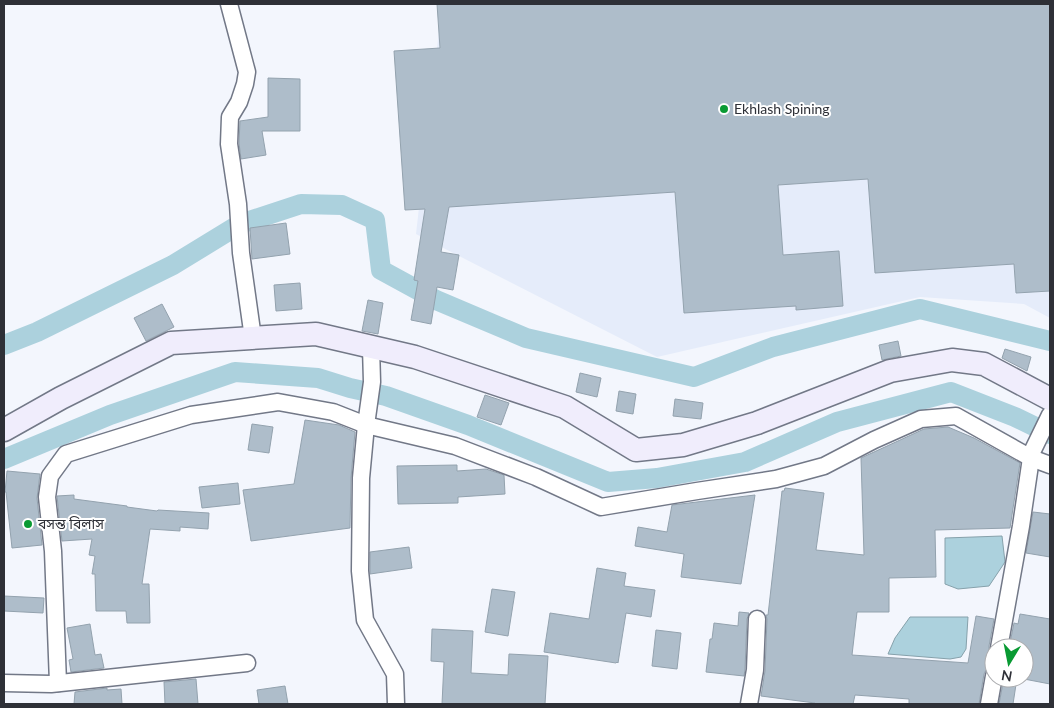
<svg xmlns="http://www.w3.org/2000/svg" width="1054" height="708" font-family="Lato,'Noto Sans Bengali',sans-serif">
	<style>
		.built { fill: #e5ecfa }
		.water { fill: #acd1dd; stroke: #86a1ab }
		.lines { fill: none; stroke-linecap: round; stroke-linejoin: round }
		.canal { stroke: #acd1dd; stroke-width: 20 }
		.building { fill: #aebdca; stroke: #93a2ae }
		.street-casing { stroke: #727887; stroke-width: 19 }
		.secondary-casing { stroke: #727887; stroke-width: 25 }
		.street { stroke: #fff; stroke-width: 16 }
		.secondary { stroke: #f0edfc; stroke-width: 22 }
		.poi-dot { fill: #099a33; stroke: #fff; stroke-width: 2 }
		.labels { text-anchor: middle; stroke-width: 4; stroke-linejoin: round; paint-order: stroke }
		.poi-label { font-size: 14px; fill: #2e3037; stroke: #fff; text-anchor: start }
	</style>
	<rect width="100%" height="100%" fill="#f3f6fd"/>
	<!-- built -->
	<polygon class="built" points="442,4 1050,4 1050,318 1024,304 920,297 657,357 416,234"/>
	<!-- water -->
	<g class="water">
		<polygon points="1002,536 1005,562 989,586 958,589 945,584 945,538"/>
		<polygon points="910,617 968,617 966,649 961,657 950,659 888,654 895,638"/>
	</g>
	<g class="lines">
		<!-- canal -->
		<g class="canal">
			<polyline points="4,345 37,332 173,265 240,224 301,204 342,205 375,220 381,270 436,300 526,338 694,377 773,347 920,309 1050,341"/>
			<polyline points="4,459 110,415 235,372 318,378 350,388 386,396 468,425 608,482 657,478 745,462 837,422 951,392 1015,417 1050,434"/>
		</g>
	</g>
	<!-- building -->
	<g class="building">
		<polygon points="437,4 1050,4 1050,291 1016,293 1014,264 875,273 868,179 778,185 783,255 839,251 843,306 796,310 796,306 684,313 675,192 449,207 441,252 459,255 453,290 437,287 431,324 411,320 418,281 414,280 425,209 405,210 394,51 440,48"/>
		<polygon points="268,78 300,79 300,131 262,131 266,155 241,159 239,143 240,121 268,117"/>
		<polygon points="286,223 290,254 252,259 250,228"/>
		<polygon points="300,283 302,309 276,311 274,285"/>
		<polygon points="368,300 383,303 378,334 362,331"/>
		<polygon points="162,304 174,327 146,341 134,318"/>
		<polygon points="898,341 901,356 882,360 879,345"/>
		<polygon points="1005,349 1031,357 1027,371 1002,358"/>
		<polygon points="580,373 601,378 597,397 576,392"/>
		<polygon points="619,391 636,394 633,414 616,411"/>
		<polygon points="485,395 509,403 501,425 477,417"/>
		<polygon points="675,399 703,403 701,419 673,416"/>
		<polygon points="305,420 339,425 355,432 351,478 350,528 251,541 243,490 294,484"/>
		<polygon points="252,424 273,427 269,453 248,450"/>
		<polygon points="948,427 974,438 1020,463 1010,528 935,530 936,577 889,578 889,612 857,612 852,655 968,663 976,616 994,619 989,646 989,651 992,655 990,667 986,670 984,674 979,704 909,704 909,699 855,695 853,704 815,704 815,703 761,696 765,671 767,619 766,615 768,615 782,491 784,491 785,488 824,493 816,550 864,555 861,458 924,429"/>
		<polygon points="457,465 457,471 486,469 504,475 505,494 458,497 458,503 398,504 397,466"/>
		<polygon points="7,471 40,474 37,498 42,545 12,548 6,492 5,492"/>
		<polygon points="238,483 240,504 202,508 199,487"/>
		<polygon points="74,495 74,499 127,506 127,507 157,511 158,510 209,513 208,529 180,527 180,531 150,529 142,584 149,584 150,623 127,623 126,611 96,611 95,574 92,574 95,556 89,555 92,539 62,541 57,496"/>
		<polygon points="755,495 741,584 681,577 684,554 635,546 638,527 667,532 672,505"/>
		<polygon points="1033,512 1050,514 1050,557 1026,553"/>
		<polygon points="409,547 412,568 370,574 370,552"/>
		<polygon points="597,568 626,573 624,586 655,590 651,617 626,613 618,663 617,662 616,663 544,652 550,613 589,619"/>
		<polygon points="492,589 515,592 508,636 485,632"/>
		<polygon points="4,596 44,598 43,613 4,611"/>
		<polygon points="739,612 749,613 747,619 745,669 744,676 706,672 710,639 712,639 714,623 738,626"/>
		<polygon points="1020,614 1050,619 1050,684 1024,679 1024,648 1009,648 1014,623 1018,624"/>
		<polygon points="90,624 95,655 101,654 104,668 71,672 69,660 73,659 67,628"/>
		<polygon points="432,629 473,631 471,673 508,675 509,654 548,656 545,704 442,704 444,662 431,661"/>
		<polygon points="656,630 681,633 677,669 652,666"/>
		<polygon points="1004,678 1017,678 1013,704 999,704"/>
		<polygon points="196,679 198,704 165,704 164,682"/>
		<polygon points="285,686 288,704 259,704 257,690"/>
		<polygon points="107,688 107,690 121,689 122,704 74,704 75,692"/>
	</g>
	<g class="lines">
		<defs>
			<g id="street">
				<polyline points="229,4 247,72 245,84 239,102 230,117 229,144 238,204 241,253 253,338"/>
				<polyline points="371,347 372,382 366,425 361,478 360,571 365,620 395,674 396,704"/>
				<polyline points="999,648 1021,526 1031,458 1033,450 1050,415"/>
				<polyline points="4,683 51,684 247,663"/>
				<polyline points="58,683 53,551 47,497 50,476 66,454 191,415 278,402 333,412 366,425 455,446 536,477 601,507 697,491 776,479 824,466 874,440 921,419 956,416 1031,458 1050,465"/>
				<polyline points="749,704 755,670 757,619"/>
				<polyline points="989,704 994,676"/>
			</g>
			<polyline id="secondary" points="4,430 61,398 171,343 316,334 415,357 565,407 636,450 683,445 757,423 890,371 952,360 984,364 1050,399"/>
		</defs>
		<!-- street casing -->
		<use href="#street" class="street-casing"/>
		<!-- secondary casing -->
		<use href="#secondary" class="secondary-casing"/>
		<!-- street -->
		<use href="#street" class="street"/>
		<!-- secondary -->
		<use href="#secondary" class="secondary"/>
	</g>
	<!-- markers -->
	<g class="poi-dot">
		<circle cx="724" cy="109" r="5"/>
		<circle cx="28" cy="524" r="5"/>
	</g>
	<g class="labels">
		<!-- poi labels -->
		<g class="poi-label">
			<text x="734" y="114">Ekhlash Spining</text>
			<text x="38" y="529">বসন্ত বিলাস</text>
		</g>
	</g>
	<!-- border -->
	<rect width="1054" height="708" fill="none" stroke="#2e3037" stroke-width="10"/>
	<!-- north arrow -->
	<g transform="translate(1009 663) rotate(190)"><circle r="24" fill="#ffffff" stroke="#abacaf"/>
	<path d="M0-4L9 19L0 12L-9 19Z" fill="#099a33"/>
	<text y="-8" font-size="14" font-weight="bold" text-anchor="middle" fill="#2e3037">N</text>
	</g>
</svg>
